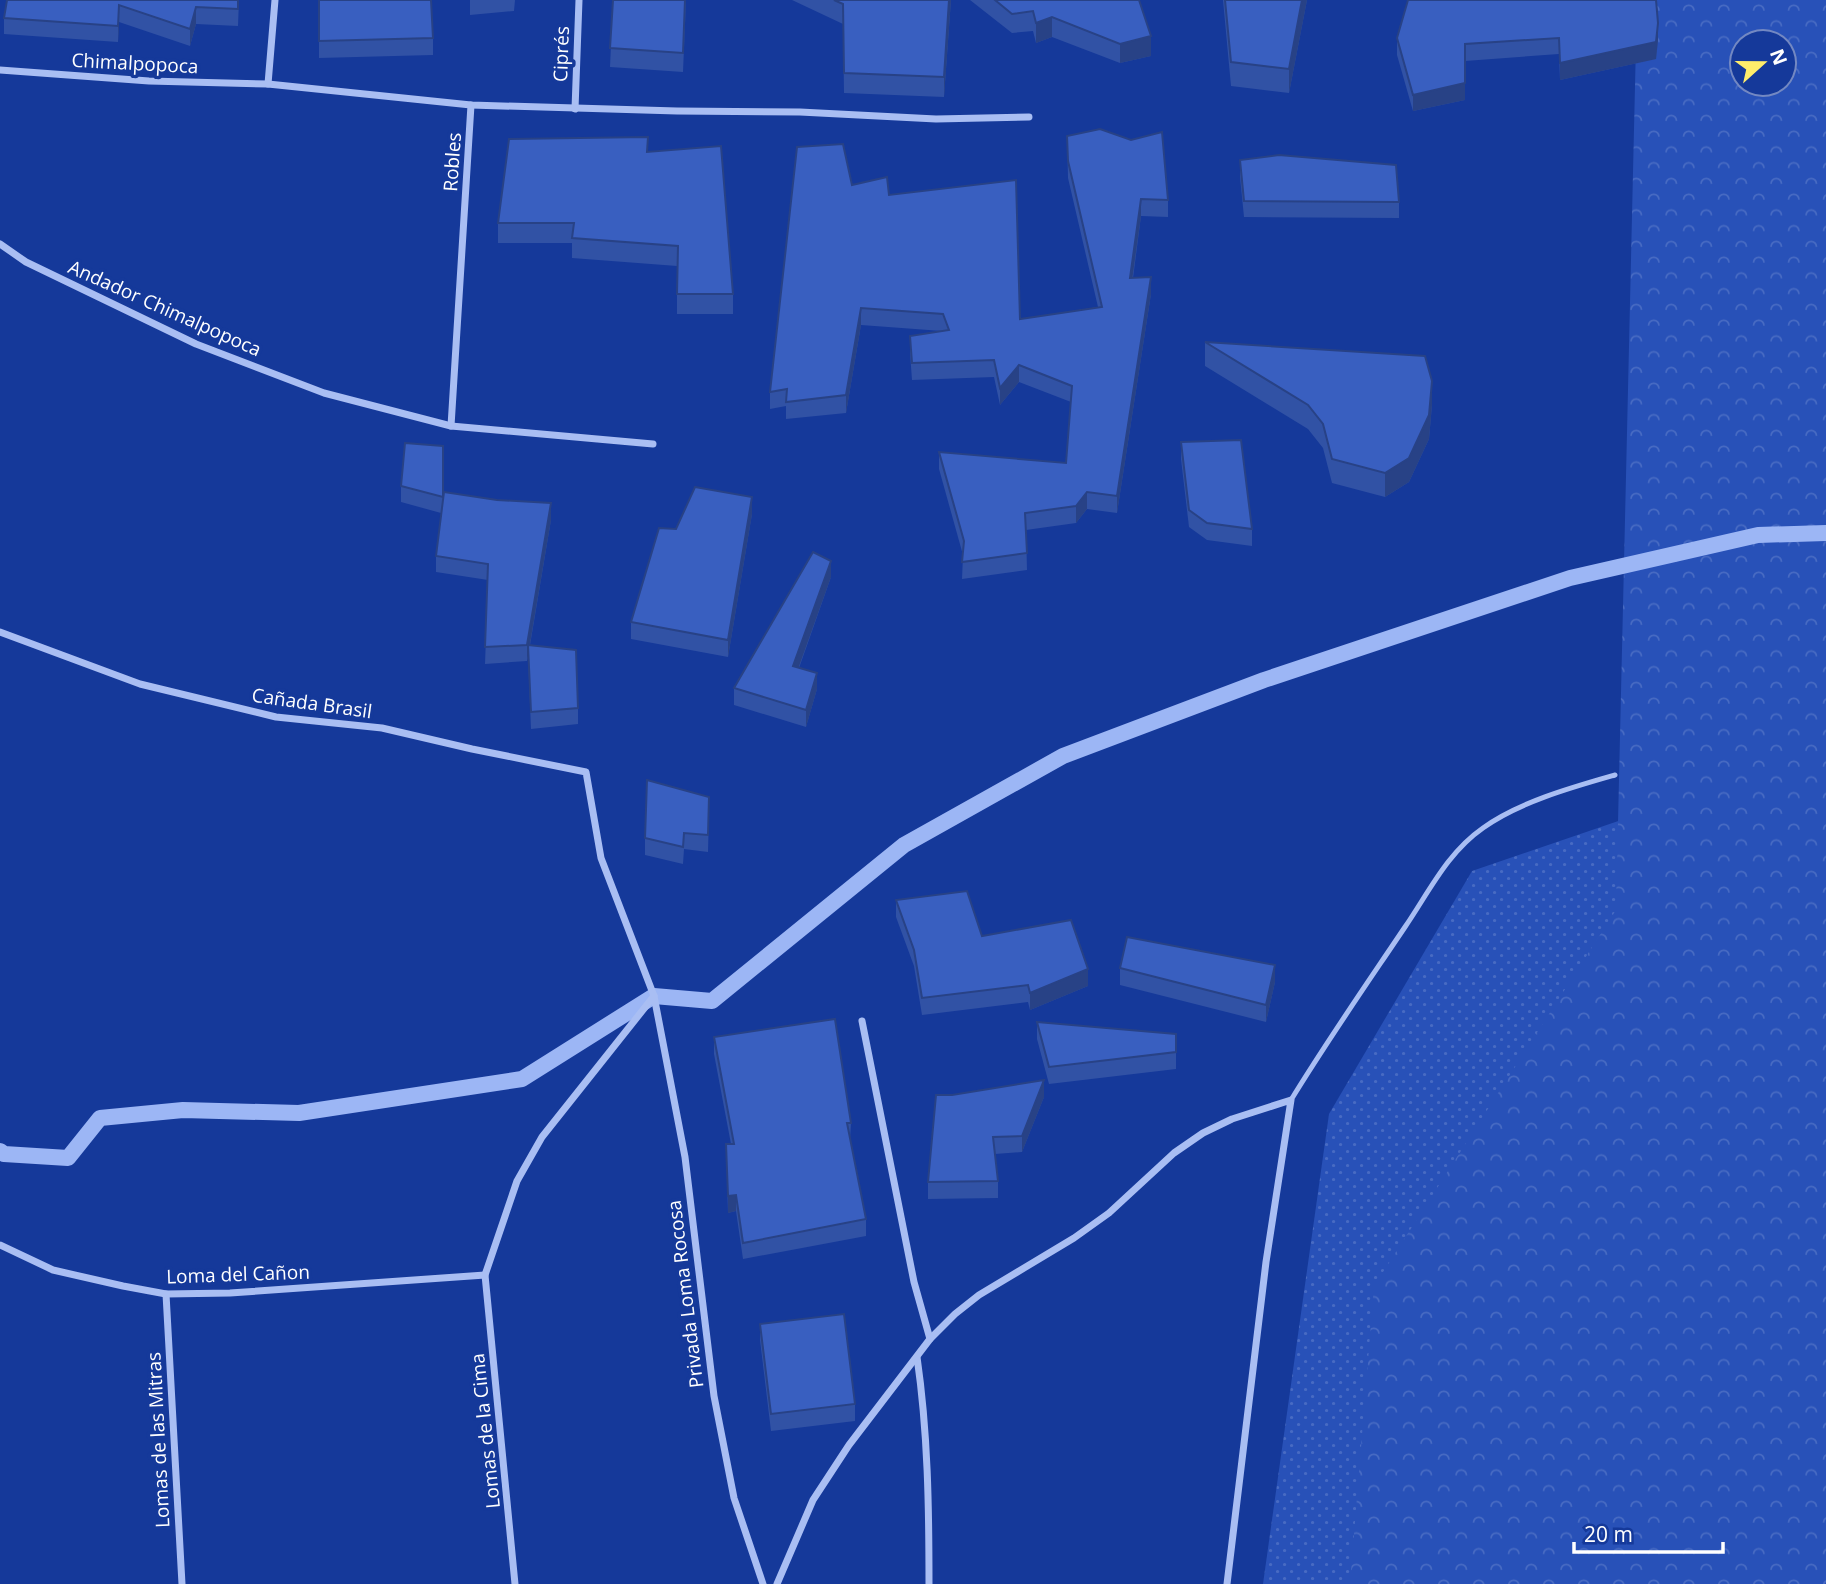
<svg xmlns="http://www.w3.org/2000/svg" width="1826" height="1584" font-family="'Open Sans',sans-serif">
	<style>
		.grass { fill: url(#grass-dots) }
		.park { fill: url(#park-crowns); fill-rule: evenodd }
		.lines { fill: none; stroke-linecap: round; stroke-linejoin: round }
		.stream { stroke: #9cb6f5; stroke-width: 16 }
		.lane { stroke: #a9bef3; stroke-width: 5 }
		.street { stroke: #a9bef3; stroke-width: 7 }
		.wall { fill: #3152a5 }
		.shaded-wall { fill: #284286 }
		.building { fill: #395fc0; stroke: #284286; stroke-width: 2 }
		.labels { text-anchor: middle; stroke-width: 7; stroke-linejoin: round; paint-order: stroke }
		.street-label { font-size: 19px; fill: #fff; stroke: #15399a }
	</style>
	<defs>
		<pattern id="grass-dots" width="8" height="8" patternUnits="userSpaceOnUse" patternTransform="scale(1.75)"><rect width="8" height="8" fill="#2851b8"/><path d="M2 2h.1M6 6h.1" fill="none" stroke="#486bc3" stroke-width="1.8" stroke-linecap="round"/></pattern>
		<pattern id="park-crowns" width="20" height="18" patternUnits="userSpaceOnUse" patternTransform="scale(1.75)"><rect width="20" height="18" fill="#2851b8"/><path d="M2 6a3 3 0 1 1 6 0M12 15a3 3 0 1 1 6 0" fill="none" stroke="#486bc3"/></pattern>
	</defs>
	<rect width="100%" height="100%" fill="#15399a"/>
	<!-- grass -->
	<polygon class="grass" points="1826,750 1826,1584 1263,1584 1329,1114 1472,871"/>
	<!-- park -->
	<path class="park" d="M1637,0h189v1584h-476l24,-298 242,-376zM1742,42h42v42h-42z"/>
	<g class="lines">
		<!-- stream -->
		<polyline class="stream" points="0,1151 4,1154 68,1158 100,1118 183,1110 299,1113 522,1079 654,996 712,1001 904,845 1063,756 1264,680 1570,578 1758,535 1826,533"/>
		<!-- lane -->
		<path class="lane" d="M1291,1100c36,-59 75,-115 114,-173 24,-35 42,-74 78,-99 36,-26 90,-41 132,-53"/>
		<!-- street -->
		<g class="street">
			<polyline points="0,70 149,81 268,84 471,105 677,111 800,112 936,119 1029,117"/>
			<polyline points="268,84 275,0"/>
			<polyline points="575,109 579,0"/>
			<polyline points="0,244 26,262 196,344 324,393 451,426 653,444"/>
			<polyline points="451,426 471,105"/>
			<polyline points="0,632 140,684 276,717 382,728 472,749 586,772 601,858 654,996 685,1157 714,1396 734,1498 763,1584"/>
			<polyline points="862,1021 914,1282 930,1339"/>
			<polyline points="0,1245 53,1270 123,1286 166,1294 230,1293 485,1275"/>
			<polyline points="166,1294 182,1584"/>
			<path d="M917,1357c11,76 12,151 12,227"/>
			<polyline points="515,1584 485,1275 517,1181 542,1137 654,996"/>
			<polyline points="777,1584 813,1500 849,1445 930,1339 955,1314 979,1295 1074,1238 1109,1213 1174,1153 1203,1133 1232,1119 1291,1100 1266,1262 1227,1584"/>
		</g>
	</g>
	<!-- wall -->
	<g class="wall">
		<polygon points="7,0 239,0 238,26 196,24 190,46 119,22 118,42 4,34 4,18"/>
		<polygon points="319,0 433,38 433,55 319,58"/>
		<polygon points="470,0 515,0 514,11 470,15"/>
		<polygon points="613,0 686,0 683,72 610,67"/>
		<polygon points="792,0 951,0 944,97 844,93 843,24"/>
		<polygon points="970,0 1139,0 1151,56 1120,63 1052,37 1036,43 1033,31 1012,33"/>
		<polygon points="1223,0 1307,0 1289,93 1231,86"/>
		<polygon points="1408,0 1658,40 1656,59 1560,80 1559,54 1465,61 1465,100 1413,111 1397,55 1397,38"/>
		<polygon points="1067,136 1168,200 1168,217 1141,216 1133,278 1151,294 1117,513 1087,509 1076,523 1026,530 1027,570 962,579 963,555 939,469 939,452 1066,463 1071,402 1019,382 1000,405 994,377 912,380 910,353 910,336 942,331 861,325 846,413 786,419 786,406 770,409 770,392 852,185 889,195 1020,319 1098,307 1068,178"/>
		<polygon points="648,151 733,294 733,314 677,314 677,266 572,258 572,243 498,243 498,223"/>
		<polygon points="1240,160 1399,202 1399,218 1244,217 1240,177"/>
		<polygon points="1205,342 1432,405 1429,439 1409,482 1385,497 1332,483 1323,448 1308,429 1205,366"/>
		<polygon points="1181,442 1252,529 1252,546 1207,540 1189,527 1181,459"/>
		<polygon points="401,486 443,496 551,520 530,645 578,708 578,724 531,729 528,657 527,661 485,664 488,580 436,572 436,556 441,513 401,502"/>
		<polygon points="752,514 728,657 631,639 631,622 676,529"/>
		<polygon points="831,577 799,668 817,689 806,727 734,705 734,688"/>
		<polygon points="709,814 708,852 684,849 683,864 645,855 645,838"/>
		<polygon points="896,900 982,936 1088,986 1030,1010 1028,1002 922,1015 914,966 896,917"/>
		<polygon points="1120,968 1275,982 1266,1022 1120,985"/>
		<polygon points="1037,1022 1176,1034 1176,1069 1049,1084 1037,1039"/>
		<polygon points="714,1037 851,1123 850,1140 866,1219 866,1236 743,1259 736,1211 728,1213 726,1144 731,1144 714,1054"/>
		<polygon points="1044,1097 1022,1152 995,1154 998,1181 998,1198 928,1199 928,1182"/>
		<polygon points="760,1324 855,1404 855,1421 771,1431 760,1340"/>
	</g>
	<!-- shaded-wall -->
	<g class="shaded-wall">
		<polygon points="949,0 951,0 944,97 944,77"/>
		<polygon points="1302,0 1307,0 1289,93 1289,69"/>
		<polygon points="119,5 119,22 118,42 118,26"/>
		<polygon points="196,7 196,24 190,46 190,29"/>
		<polygon points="1052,17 1052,37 1036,43 1036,23"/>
		<polygon points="1658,23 1658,40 1656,59 1560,80 1560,63"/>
		<polygon points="1151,36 1151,56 1120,63 1120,44"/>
		<polygon points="1465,83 1465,100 1413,111 1413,95"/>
		<polygon points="1141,199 1141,216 1130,295 1130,278"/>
		<polygon points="1151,277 1151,294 1117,513 1117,496"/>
		<polygon points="861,308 861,325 846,413 846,395"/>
		<polygon points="1019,365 1019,382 1000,405 1000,388"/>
		<polygon points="1432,381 1432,405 1429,439 1409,482 1385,497 1385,473"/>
		<polygon points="1087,492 1087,509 1076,523 1076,506"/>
		<polygon points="752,497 752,514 728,657 728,640"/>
		<polygon points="551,503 551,520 527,661 527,645"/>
		<polygon points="831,561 831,577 793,683 793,666"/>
		<polygon points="817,673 817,689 806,727 806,710"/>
		<polygon points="1275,965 1275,982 1266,1022 1266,1005"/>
		<polygon points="1088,969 1088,986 1030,1010 1030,993"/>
		<polygon points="1044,1080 1044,1097 1022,1152 1022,1136"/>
		<polygon points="736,1195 736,1211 728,1213 728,1196"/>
	</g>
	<!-- building -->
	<g class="building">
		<polygon points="7,0 238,0 238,9 196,7 190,29 119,5 118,26 4,18"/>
		<polygon points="319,0 431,0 433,38 319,41"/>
		<polygon points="613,0 685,0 683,53 610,48"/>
		<polygon points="834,0 949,0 944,77 844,73 843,4"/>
		<polygon points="995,0 1139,0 1151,36 1120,44 1052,17 1036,23 1033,11 1012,14"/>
		<polygon points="1225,0 1302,0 1289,69 1231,62"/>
		<polygon points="1408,0 1656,0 1658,23 1656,42 1560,63 1559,38 1465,44 1465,83 1413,95 1397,38"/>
		<polygon points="1100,129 1131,140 1162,132 1168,200 1141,199 1130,278 1151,277 1117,496 1087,492 1076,506 1025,513 1027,553 962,562 964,541 939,452 1066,463 1072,386 1019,365 1000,388 994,360 912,363 910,336 949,330 943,314 861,308 846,395 786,402 787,389 770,392 797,147 843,144 852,185 887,177 889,195 1016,180 1020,319 1102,307 1068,161 1067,136"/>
		<polygon points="648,137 647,152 721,146 733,294 677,294 678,246 572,238 574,223 498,223 509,139"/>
		<polygon points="1279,155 1396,165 1399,202 1244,201 1240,160"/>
		<polygon points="1205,342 1425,356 1432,381 1429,415 1409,458 1385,473 1332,459 1323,424 1308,405"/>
		<polygon points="1241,440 1252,529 1207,523 1189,510 1181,442"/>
		<polygon points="405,443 443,446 443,497 401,486"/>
		<polygon points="695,487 752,497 728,640 631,622 659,528 676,529"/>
		<polygon points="444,492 497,500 551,503 527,645 485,647 488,564 436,556"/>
		<polygon points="813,552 831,561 793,666 817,673 806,710 734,688"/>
		<polygon points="528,645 576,650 578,708 531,712"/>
		<polygon points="647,780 709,797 708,835 684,833 683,847 645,838"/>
		<polygon points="967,891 982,936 1071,920 1088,969 1030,993 1028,985 922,998 914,950 896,900"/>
		<polygon points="1127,937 1275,965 1266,1005 1120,968"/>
		<polygon points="835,1019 851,1123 847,1123 866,1219 743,1243 736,1195 728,1196 726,1144 734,1144 714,1037"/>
		<polygon points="1037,1022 1176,1034 1176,1052 1049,1067"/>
		<polygon points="1044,1080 1022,1136 993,1137 998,1181 928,1182 936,1095 952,1095"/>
		<polygon points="844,1314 855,1404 771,1414 760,1324"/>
	</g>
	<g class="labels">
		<!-- street labels -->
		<g class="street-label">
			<text transform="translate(561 54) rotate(-88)" y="7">Ciprés</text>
			<text transform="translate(135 63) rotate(3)" y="7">Chimalpopoca</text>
			<text transform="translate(452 162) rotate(-86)" y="7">Robles</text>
			<text transform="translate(165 308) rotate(24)" y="7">Andador Chimalpopoca</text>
			<text transform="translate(312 703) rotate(8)" y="7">Cañada Brasil</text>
			<text transform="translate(238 1274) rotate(-2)" y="7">Loma del Cañon</text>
			<text transform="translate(685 1294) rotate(-97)" y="7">Privada Loma Rocosa</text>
			<text transform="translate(485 1431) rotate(-96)" y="7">Lomas de la Cima</text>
			<text transform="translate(158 1440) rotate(-93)" y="7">Lomas de las Mitras</text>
		</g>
	</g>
	<!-- north arrow -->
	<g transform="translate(1763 63) rotate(69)"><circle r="33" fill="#15399a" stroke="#7388c2" stroke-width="2"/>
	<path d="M0-5L12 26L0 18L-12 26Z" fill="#ffed6b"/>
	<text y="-10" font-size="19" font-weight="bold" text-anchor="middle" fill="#ffffff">N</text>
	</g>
	<!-- scale -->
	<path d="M1574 1542v10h149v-10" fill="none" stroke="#ffffff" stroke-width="3.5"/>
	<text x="1584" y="1542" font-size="21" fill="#ffffff" stroke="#15399a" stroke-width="5" paint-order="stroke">20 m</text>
</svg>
